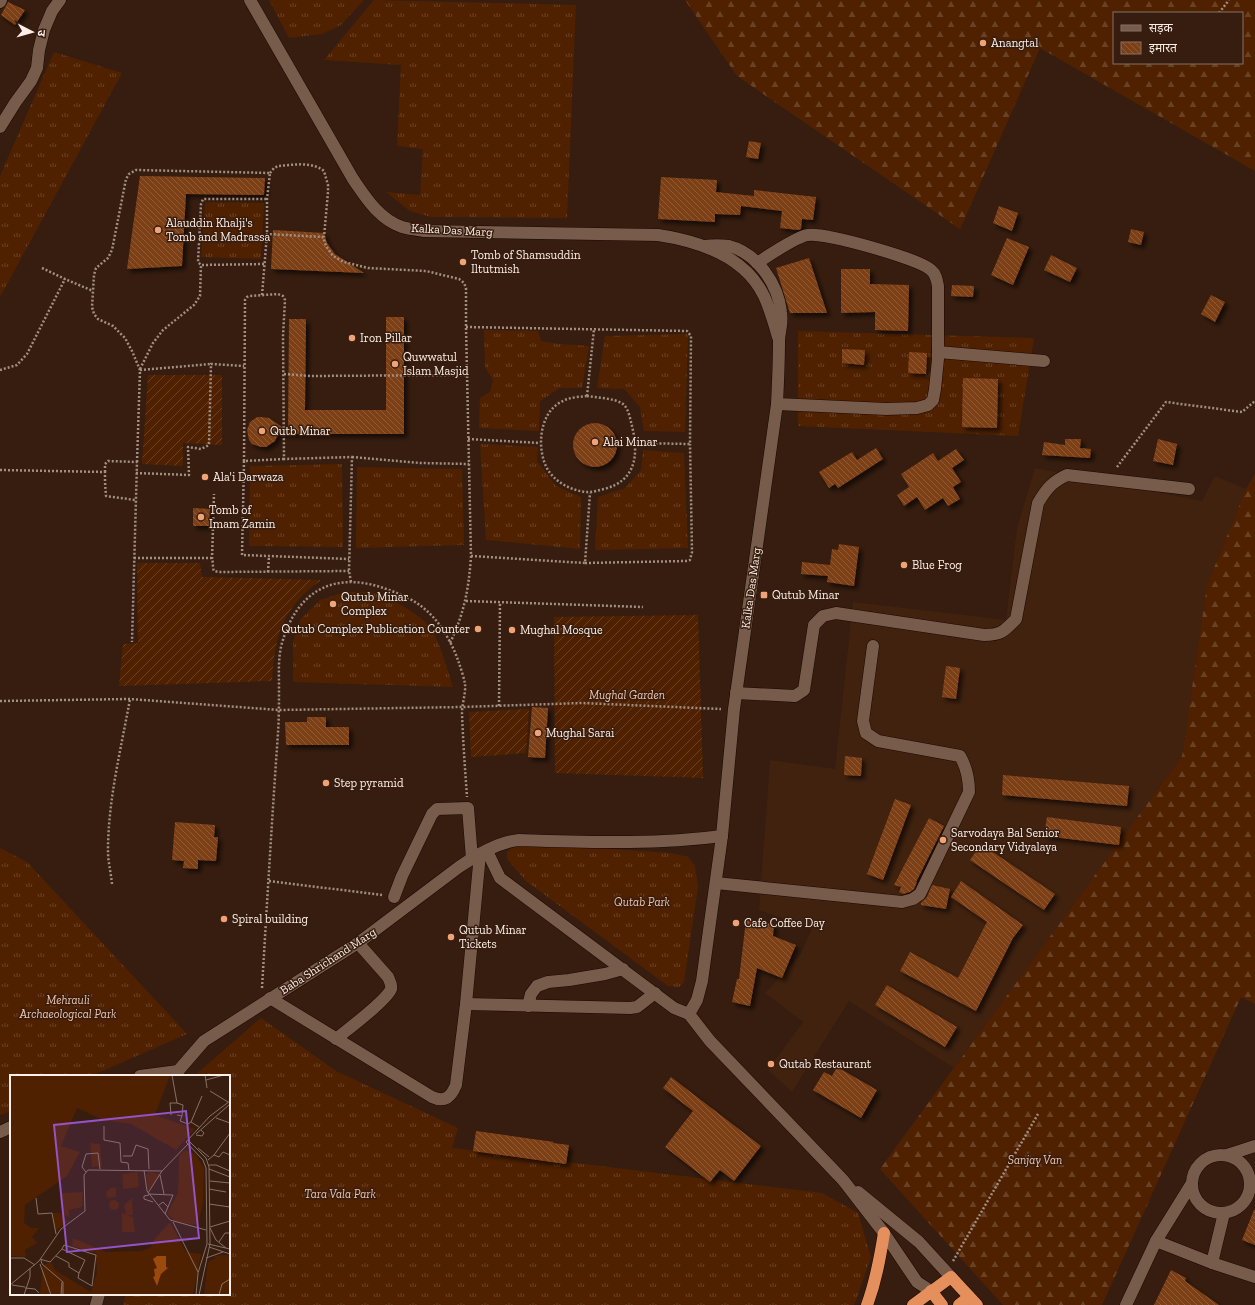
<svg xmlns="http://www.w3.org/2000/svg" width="1255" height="1305" font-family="'Zilla Slab','Noto Sans Devanagari',serif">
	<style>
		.built { fill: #40220f }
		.grass { fill: url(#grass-tufts) }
		.forest { fill: url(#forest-firs); fill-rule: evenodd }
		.garden { fill: url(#garden-furrows) }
		.building { fill: url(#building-back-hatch); filter: url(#shadow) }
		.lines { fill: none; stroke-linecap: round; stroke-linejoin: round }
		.minor-casing { stroke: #1c0700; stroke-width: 13 }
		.highway-casing { stroke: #1c0700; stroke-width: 13 }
		.path { stroke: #a28f84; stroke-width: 2.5; stroke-dasharray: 2 2; stroke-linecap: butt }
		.minor { stroke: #775b4b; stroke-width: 12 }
		.highway { stroke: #e48f5c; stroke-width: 12 }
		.poi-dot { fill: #efa377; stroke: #361d0f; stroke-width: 1.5 }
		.labels { text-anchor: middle; stroke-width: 3; stroke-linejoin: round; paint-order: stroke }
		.poi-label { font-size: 12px; fill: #fdefe7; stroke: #361d0f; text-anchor: start }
		.street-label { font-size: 12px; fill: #fdefe7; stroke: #361d0f }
		.park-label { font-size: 12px; font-style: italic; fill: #f1c3aa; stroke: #361d0f }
		.inset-road { fill: none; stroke: #867165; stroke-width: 1 }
		.view { fill: #9553c7; fill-opacity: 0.15; stroke: #9553c7; stroke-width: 2 }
		.inset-edge { fill: none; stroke: #fdefe7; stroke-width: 2 }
	</style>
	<defs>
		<pattern id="grass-tufts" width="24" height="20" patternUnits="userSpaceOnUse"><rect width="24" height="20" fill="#4f2100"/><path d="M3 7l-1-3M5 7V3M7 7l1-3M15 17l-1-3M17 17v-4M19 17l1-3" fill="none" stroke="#694225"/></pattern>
		<pattern id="forest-firs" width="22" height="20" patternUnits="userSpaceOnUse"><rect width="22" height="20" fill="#4f2100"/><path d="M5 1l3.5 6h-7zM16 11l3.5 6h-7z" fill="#694225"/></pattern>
		<pattern id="garden-furrows" width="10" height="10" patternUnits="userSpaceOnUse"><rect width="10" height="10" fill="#4f2100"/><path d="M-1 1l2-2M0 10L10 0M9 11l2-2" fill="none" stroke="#694225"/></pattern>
		<pattern id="building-back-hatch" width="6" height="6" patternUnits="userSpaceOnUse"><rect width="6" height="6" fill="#7d3f16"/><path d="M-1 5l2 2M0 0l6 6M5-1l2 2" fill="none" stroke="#905b38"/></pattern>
		<filter id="shadow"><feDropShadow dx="3.5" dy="3.5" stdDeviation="2" flood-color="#0009"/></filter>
	</defs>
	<rect width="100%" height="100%" fill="#361d0f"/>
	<!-- built -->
	<polygon class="built" points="1035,468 1202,501 1215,476 1246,489 1207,585 1182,756 954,1068 849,1001 792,1092 768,1070 803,1022 765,993 800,955 812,929 759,910 770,760 835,769 853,602 1006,620 1017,528"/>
	<!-- grass -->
	<g class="grass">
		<polygon points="269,0 364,0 341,25 322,34 289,38"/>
		<polygon points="374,0 576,5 567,218 431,217 410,211 386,192 420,195 423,149 397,146 401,65 324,60"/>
		<polygon points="54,52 122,73 0,297 0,176"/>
		<polygon points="205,202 264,203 261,259 201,257"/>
		<polygon points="484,330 538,331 541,341 559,344 589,346 582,388 560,388 540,401 539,431 479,428 480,398 490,392 493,380 485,367"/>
		<polygon points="798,331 1034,338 1018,436 798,426"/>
		<polygon points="688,334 685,432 644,431 640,407 624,389 597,388 605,336"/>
		<polygon points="480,444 538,447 537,461 556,486 581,497 580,549 486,540"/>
		<polygon points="643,450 684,453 688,548 595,550 598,497 625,488 641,470"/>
		<polygon points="342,464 343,547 249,546 250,466"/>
		<polygon points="357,467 462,469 464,545 356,548"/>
		<path d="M345,592c9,0 19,-1 28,1 15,3 47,21 57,34 10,14 17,42 23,60l-160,-5v-40l7,-22 20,-20z"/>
		<polygon points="518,843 671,853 688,857 695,866 698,887 684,982 679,987 668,986 526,881 507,859 507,852"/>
		<polygon points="0,848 27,862 187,1034 91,1076 11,1076 11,1111 0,1115"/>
		<polygon points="261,1018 336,1071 458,1128 452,1148 822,1193 858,1213 871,1257 856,1300 854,1305 123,1305 126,1294 229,1294 229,1076 194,1076"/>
	</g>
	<!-- forest -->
	<g class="forest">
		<path d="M685,0h570v171l-215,-123 -80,181 -223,-153zM1114,13h128v50h-128z"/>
		<polygon points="1255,474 1255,1004 1241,997 1102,1305 1003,1305 880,1169 1182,756 1207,585 1246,489"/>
	</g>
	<!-- garden -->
	<g class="garden">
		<polygon points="148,375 222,375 222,445 183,443 183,466 142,464"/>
		<path d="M137,563h63l2,14 119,3c-39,28 -46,55 -49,101l-153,5 4,-42 15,-1z"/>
		<polygon points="698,615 703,778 555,773 554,617"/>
		<polygon points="529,709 526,753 471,757 469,712"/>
	</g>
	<!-- building -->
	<g class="building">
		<polygon points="8,2 25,10 15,25 1,15"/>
		<polygon points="749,141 761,143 758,159 746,157"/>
		<polygon points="140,176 265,178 264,195 186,194 182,266 127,269"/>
		<polygon points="661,177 717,180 716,192 754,196 754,190 816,197 813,220 802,219 801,229 798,230 780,228 782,211 741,206 740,215 715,214 715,222 658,219"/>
		<polygon points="999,206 1018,213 1012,231 993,223"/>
		<polygon points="1131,229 1144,232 1141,245 1128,242"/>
		<polygon points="273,230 324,233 327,243 335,254 364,273 271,269"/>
		<polygon points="1007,238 1029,247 1013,285 991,275"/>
		<polygon points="1051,255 1077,268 1070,282 1044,270"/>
		<polygon points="809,258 827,313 790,313 776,268"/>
		<polygon points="841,269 870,269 870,284 909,285 908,331 875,330 875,312 841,313"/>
		<polygon points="952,285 974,286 973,297 951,296"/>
		<polygon points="1211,295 1225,302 1215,322 1201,314"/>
		<polygon points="386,317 404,317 404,434 278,434 275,441 266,447 261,447 252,444 249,440 247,430 250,422 257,417 261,417 269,418 288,431 289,319 306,319 305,410 386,410"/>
		<polygon points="842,349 865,350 864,365 842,363"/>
		<polygon points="909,352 927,353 926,374 908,373"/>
		<polygon points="963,378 998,379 997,428 962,427"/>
		<circle cx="595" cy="445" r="22"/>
		<polygon points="1065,439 1081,439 1080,448 1091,449 1090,458 1042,455 1044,442 1065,445"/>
		<polygon points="1158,439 1177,444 1173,465 1153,461"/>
		<polygon points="876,448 883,459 838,488 835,484 829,488 819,472 852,452 857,460"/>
		<polygon points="956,449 964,460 952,468 961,482 953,487 960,499 948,506 943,498 925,510 917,497 904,506 897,495 909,487 901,474 933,453 938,461"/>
		<polygon points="193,508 210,509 209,526 193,526"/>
		<polygon points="839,544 859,547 854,586 827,582 828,576 801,574 802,562 830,565 832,549 838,550"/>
		<polygon points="946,666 960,668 956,699 942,697"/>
		<polygon points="532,707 548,708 545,758 528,757"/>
		<polygon points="307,717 326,717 326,727 349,727 349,745 286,745 285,722 307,722"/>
		<polygon points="845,756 862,758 861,776 844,775"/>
		<polygon points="1003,775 1129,786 1127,806 1002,795"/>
		<polygon points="895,799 911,805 883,880 867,874"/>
		<polygon points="1047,817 1121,827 1119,845 1044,836"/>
		<polygon points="929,818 944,826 916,882 917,882 914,889 910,892 903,894 899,892 901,887 894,885"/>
		<polygon points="175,822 215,825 214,837 218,837 216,861 198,860 198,869 183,868 184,861 172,860"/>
		<polygon points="981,844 1055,894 1044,910 970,860"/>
		<polygon points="961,881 1023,925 1013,938 976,1011 900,971 910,952 958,978 987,922 951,897"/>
		<polygon points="932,885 950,889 946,909 921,905 921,903 927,897"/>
		<polygon points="746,920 774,924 773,936 796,945 782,978 757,968 750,1006 732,1002 737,979 739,979"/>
		<polygon points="887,985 957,1027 945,1047 875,1005"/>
		<polygon points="837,1067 877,1090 861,1118 813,1090 824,1072 832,1076"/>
		<polygon points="671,1077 761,1146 734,1181 720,1170 710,1182 665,1147 693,1111 663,1088"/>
		<polygon points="476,1131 554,1142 553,1143 569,1145 566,1164 473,1151"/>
		<polygon points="1254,1210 1255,1210 1255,1245 1242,1240"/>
		<polygon points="1171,1270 1186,1278 1185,1281 1219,1305 1154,1305"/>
	</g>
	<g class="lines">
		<defs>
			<g id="minor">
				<path d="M250,0l103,179c13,19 26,40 49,48 7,2 15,3 22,4l234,4c40,6 87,21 106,61 6,13 10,27 14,41"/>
				<polyline points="0,2 1,0"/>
				<polyline points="0,127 15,103 31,81 37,68 39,50 44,30 52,11 60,0"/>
				<path d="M757,263c11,-7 40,-27 51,-28 16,-3 112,24 123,35 5,4 6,10 7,16v73l-3,30 -2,11 -5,5 -11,3 -31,1 -109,-5"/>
				<polyline points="938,352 1044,361"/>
				<path d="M736,693l59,3 9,-6 10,-65 9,-9 13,-3 148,22c18,0 20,-4 32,-16l22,-116c9,-15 14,-21 29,-28l122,14"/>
				<polyline points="487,851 500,878 674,1008 689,1014 710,1041 843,1180 884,1233 917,1282 931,1291"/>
				<path d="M716,883l186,19 11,-3 7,-5 49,-102c0,-14 -2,-24 -9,-36l-82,-15 -12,-8 -3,-12 10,-75"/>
				<polyline points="394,897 402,876 432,814 437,809 468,808 472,859"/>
				<path d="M270,998l162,99c13,6 19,0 24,-12l10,-81 14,-150"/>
				<polyline points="466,1004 630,1008 637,1007 655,993"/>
				<polyline points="528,1006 531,994 537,986 548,982 569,980 605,974 623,969"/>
				<path d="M689,1014l8,-14 5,-19 20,-145 12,-127 43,-305c1,-21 2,-41 2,-62 0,-10 4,-18 2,-30 -3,-28 -24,-59 -52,-66 -8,-1 -16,-1 -25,0"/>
				<path d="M336,1039c11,-9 51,-39 55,-50 1,-5 -1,-7 -3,-12l-30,-34"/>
				<polyline points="140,1076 178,1071"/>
				<path d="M176,1076l2,-5 26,-30 154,-98 101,-76c18,-12 39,-25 60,-27 68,2 136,5 203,-4"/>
				<polyline points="0,1132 11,1127"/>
				<polyline points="1227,1155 1255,1146"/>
				<circle cx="1221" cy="1184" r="29"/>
				<polyline points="858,1192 919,1242 951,1277"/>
				<polyline points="1156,1241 1192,1183"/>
				<polyline points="1212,1263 1255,1277"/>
				<polyline points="96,1305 99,1294"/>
				<polyline points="1126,1305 1156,1241 1212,1263 1224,1213"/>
			</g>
			<g id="highway">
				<polyline points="931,1291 942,1305"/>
				<path d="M867,1305c9,-24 13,-47 17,-72"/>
				<polyline points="913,1305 951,1277 977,1305"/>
				<polyline points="959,1305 969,1297"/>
			</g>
		</defs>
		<!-- minor casing -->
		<use href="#minor" class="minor-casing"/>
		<!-- highway casing -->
		<use href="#highway" class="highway-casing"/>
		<!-- path -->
		<g class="path">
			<polyline points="1219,13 1229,0"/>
			<path d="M270,173l4,-5 4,-2c15,-1 33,-5 46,5l4,14v7l-4,45"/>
			<polyline points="264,264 201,265 198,262 201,204 203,199 267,199"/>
			<polyline points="42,268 65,279 93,291"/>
			<path d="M262,295l5,-61 56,3 3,9 7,10 11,6 24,6 58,3 33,8 5,4 2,5v39l5,229c-2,32 -7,58 -21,87"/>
			<polyline points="466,327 687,331 691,336 690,444 636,443"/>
			<polyline points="140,369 153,343 163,330 194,305 200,296 201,265"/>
			<polyline points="0,370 17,365 27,354 65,279"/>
			<polyline points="140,370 211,364"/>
			<polyline points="284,374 310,376 467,375"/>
			<path d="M587,396c12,2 27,2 36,8 6,5 7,15 9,22 7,29 4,55 -28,63 -5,1 -10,3 -15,3 -15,0 -33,-9 -41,-22 -12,-20 -9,-57 13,-68 8,-5 18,-5 26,-6z"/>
			<polyline points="587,396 594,329"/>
			<polyline points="468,439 540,443"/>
			<polyline points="352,457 420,463 469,464"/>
			<polyline points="284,459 244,461 242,555 349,559"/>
			<polyline points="244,461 245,300 247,297 250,296 278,294 283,296 285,300 283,336 284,459 352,457 349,571 351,582"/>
			<polyline points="137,462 140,370 132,351 125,338 113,326 98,319 94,314 92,307 94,275 96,268 108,258 112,250 126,179 129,174 136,170 270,173 267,199 267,234"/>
			<polyline points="1117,467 1166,402 1242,412 1255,401"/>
			<polyline points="0,470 105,472 105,482 106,496 135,500"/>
			<polyline points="105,472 105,464 108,461 137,462 132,642"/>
			<polyline points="136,473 189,475 188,447 201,449 209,445 211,364 244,366"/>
			<polyline points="471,556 585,563 590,493"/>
			<path d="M134,558h77c3,4 1,9 3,13l5,1 130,-1"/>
			<polyline points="212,559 214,494"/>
			<polyline points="585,563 686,561 690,560 692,552 690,444"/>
			<polyline points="268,572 269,556"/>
			<polyline points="466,601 643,607"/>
			<polyline points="0,701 130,699 279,710 462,707 582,703 721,709"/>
			<polyline points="499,706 500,602"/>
			<polyline points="269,881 382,895"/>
			<path d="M112,884c-1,-11 -4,-22 -4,-33 0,-51 13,-102 22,-152"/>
			<path d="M262,988c5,-85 10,-170 16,-255 1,-15 1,-31 1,-47 0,-14 -1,-29 3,-43 16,-55 55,-73 107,-53 14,5 27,11 38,21 14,12 26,34 32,52 2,6 5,15 6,21 1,9 -3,20 -3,29 1,28 3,56 5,84"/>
			<polyline points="953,1261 1038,1114"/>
		</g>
		<!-- minor -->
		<use href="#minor" class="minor"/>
		<!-- highway -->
		<use href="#highway" class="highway"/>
	</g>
	<!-- markers -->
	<g class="poi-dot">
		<circle cx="983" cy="43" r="4"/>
		<circle cx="158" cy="230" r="4"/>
		<circle cx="463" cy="262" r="4"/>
		<circle cx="352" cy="338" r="4"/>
		<circle cx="395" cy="364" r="4"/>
		<circle cx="262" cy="431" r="4"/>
		<circle cx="595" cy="442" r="4"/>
		<circle cx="205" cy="477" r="4"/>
		<circle cx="201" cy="517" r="4"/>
		<circle cx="904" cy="565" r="4"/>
		<rect x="760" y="591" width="8" height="8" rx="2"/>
		<circle cx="333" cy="604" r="4"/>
		<circle cx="478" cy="629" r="4"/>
		<circle cx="512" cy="630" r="4"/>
		<circle cx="538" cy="733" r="4"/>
		<circle cx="326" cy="783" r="4"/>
		<circle cx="943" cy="840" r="4"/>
		<circle cx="224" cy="919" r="4"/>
		<circle cx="736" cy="923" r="4"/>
		<circle cx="451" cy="937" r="4"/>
		<circle cx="771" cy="1064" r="4"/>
	</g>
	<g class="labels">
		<!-- poi labels -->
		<g class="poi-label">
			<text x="991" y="47">Anangtal</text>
			<text x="166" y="227">Alauddin Khalji's<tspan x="166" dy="14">Tomb and Madrassa</tspan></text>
			<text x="471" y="259">Tomb of Shamsuddin<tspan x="471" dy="14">Iltutmish</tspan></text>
			<text x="360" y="342">Iron Pillar</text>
			<text x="403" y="361">Quwwatul<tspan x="403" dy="14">Islam Masjid</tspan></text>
			<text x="270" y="435">Qutb Minar</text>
			<text x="603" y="446">Alai Minar</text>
			<text x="213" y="481">Ala'i Darwaza</text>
			<text x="209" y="514">Tomb of<tspan x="209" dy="14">Imam Zamin</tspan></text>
			<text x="912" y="569">Blue Frog</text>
			<text x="772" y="599">Qutub Minar</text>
			<text x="341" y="601">Qutub Minar<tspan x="341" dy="14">Complex</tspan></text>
			<text x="470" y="633" text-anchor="end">Qutub Complex Publication Counter</text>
			<text x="520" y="634">Mughal Mosque</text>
			<text x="546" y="737">Mughal Sarai</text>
			<text x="334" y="787">Step pyramid</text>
			<text x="951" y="837">Sarvodaya Bal Senior<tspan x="951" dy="14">Secondary Vidyalaya</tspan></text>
			<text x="232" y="923">Spiral building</text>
			<text x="744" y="927">Cafe Coffee Day</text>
			<text x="459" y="934">Qutub Minar<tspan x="459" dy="14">Tickets</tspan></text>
			<text x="779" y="1068">Qutab Restaurant</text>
		</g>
		<!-- street labels -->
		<g class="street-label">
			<text transform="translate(452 230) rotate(3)" y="4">Kalka Das Marg</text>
			<text transform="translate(751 588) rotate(-82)" y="4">Kalka Das Marg</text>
			<text transform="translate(328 961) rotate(-33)" y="4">Baba Shrichand Marg</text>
		</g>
		<!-- park labels -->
		<g class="park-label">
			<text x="627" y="699">Mughal Garden</text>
			<text x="642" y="906">Qutab Park</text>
			<text x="68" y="1004">Mehrauli<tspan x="68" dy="14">Archaeological Park</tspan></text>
			<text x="1035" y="1164">Sanjay Van</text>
			<text x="340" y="1198">Tara Vala Park</text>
		</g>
	</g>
	<!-- overview -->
	<g transform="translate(10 1075)">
		<rect width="220" height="220" fill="#361d0f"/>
		<path d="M80,68l10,1 2,22 -10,1zM175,75l10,4 9,14 -1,35 -5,22 -22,-3 -9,-8 11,-21 1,-37zM139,97l11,2 -12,17 -2,-16zM106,112v10l-9,1 -1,-6 5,-4zM73,117l-1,19v-4l-13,3 1,8 -7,-4 -2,-21zM122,123l1,17h-7l-2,-10zM99 130a5 5 0 1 1 10 0a5 5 0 1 1-10 0ZM43,138h7l8,9 -13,9zM160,147l16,30 15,2 -8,41h-153l3,-30 8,-3 4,8 36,22 6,-20 -1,-19 -24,-7 1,-8 33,14 35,-1 9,-3 4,-8zM212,180l8,2v38h-26l4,-33z" fill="#4f2100"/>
		<path d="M0,0h160l-15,40 40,14 -19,21 -45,-26 -28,-4 -26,-12 -16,38 19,6 -13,24 -42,29 -1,18 7,5h8l-7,9 5,6 -12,7 1,7 -16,-1zM216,180l4,1v39h-6l-11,-25 2,-14z" fill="#4f2100"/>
		<path d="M128,97l1,15 -16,2 -1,-15zM112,138l11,4 2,15h-13z" fill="#4f2100"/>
		<path d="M147,181h9v11l2,1 -7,6 -4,12 -4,-9 2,-1 -1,-7 3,-1 -4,-9z" fill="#9a4a0d"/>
		<path class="inset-road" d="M195,0l2,13M196,5l18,-5M200,16l18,11M167,28l6,2 -1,11M161,40l-1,-12h7l-5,-28M167,40l5,1 -2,5 8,3 3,-2M206,43l14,5M94,51v14l16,3 1,19 7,1 1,7M189,52l-8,-5 11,-26M186,59l34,-30M186,60l6,1 2,-3 -3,-3M178,65l18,18 3,9 1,77 -11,51M188,73l11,9M204,80l16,-22M113,81h9l4,-11 12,4 1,20M198,85l6,-5 5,2 4,-5 7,3M199,90h7l14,6M199,94l21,8M134,95l3,21 23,29 36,10M76,97l-4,-5 4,-13 12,-1 2,16M150,100l4,19M200,106l20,2M199,114l17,3M138,118l14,-22 26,-27M138,119l25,1 -8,19M139,120l-5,1v3l9,3M26,123l2,16 14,-1 4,21M199,129l21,3M149,130l4,-3 5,5M163,147l25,50M200,152l20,-6M200,153l6,12 10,8M209,167l6,-9h5M198,169l22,5M199,172l21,7M46,181l13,7v4l10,6 -1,5 14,8 4,-31 -32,-10 -2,4M0,183h14l11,7M196,183l17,-6M30,184l10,3 12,-13 23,11 -6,13M31,185l1,4 21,18v13M30,189l11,31M0,210l29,-24 22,-32 24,-18 -1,-36 4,-5 74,1M2,210l13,2M15,213l10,1 4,4M14,220l6,-18v-9M51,220l1,-13M186,220l2,-22 9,-29 -1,-76 -3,-8 -17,-18 24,-26 20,-15M209,220l3,-11 8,-5"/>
		<path class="view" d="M176,36l13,127 -132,14 -13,-127z"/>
		<rect width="220" height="220" class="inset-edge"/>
	</g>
	<!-- legend -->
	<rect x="1113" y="12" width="130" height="52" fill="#361d0f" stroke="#867165"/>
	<rect x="1121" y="25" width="20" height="6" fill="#775b4b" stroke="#867165"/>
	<text x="1149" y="32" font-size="12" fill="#fdefe7">सड़क</text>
	<rect x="1121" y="42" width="20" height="12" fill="url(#building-back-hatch)" stroke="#867165"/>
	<text x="1149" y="52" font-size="12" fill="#fdefe7">इमारत</text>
	<!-- north arrow -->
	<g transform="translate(32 32) rotate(96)" stroke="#361d0f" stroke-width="3" paint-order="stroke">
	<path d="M0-3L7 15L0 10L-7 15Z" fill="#fdefe7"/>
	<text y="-6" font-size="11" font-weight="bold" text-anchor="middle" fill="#fdefe7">उ</text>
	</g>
</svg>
